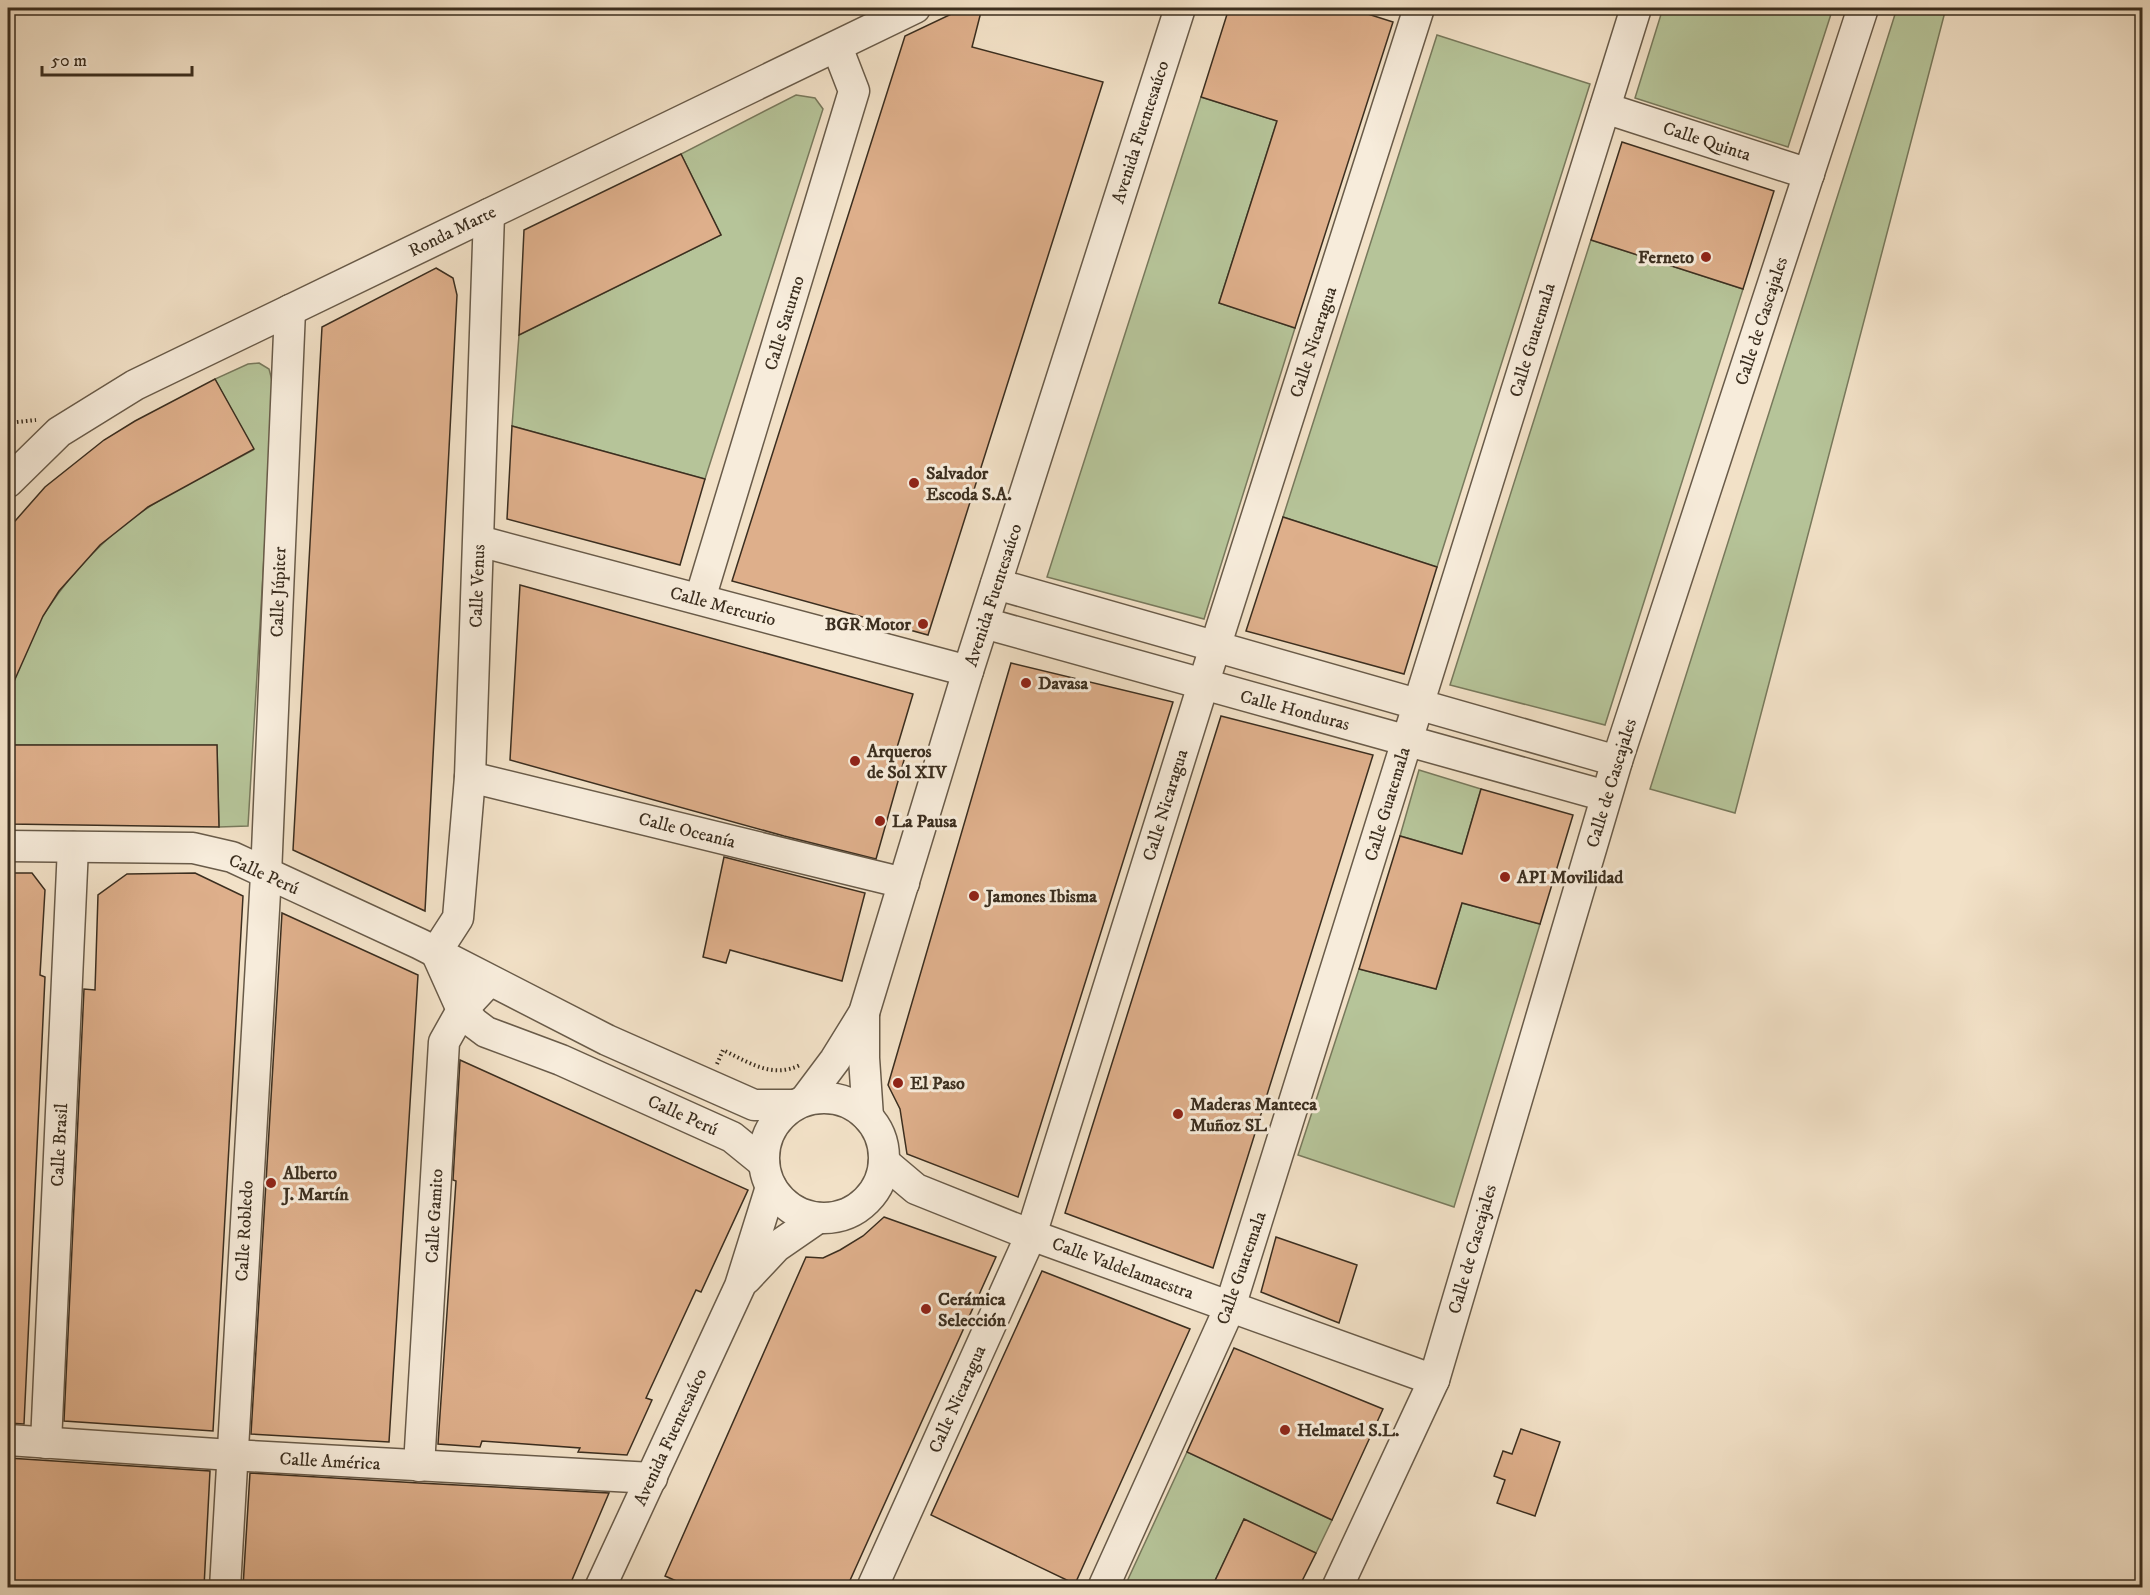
<svg xmlns="http://www.w3.org/2000/svg" width="2150" height="1595" font-family="'IM FELL DW Pica',serif">
	<style>
		.green { fill: #b6c499; stroke: #78795c; stroke-width: 1.5 }
		.building { fill: #deaf8b; stroke: #3b2e1f; stroke-width: 1.5 }
		.lines { fill: none; stroke-linecap: round; stroke-linejoin: round }
		.minor-casing { stroke: #695b49; stroke-width: 33 }
		.path { stroke: #3b2e1f; stroke-width: 4; stroke-dasharray: 1.5 3; stroke-linecap: butt }
		.minor { stroke: #f7ecdb; stroke-width: 30 }
		.poi-dot { fill: #8f2418; stroke: #f7ecdb; stroke-width: 2 }
		.labels { text-anchor: middle; stroke-width: 6; stroke-linejoin: round; paint-order: stroke }
		.street-label { font-size: 18px; fill: #3b2e1f; stroke: #f7ecdb }
		.poi-label { font-size: 18px; font-weight: bold; fill: #3b2e1f; stroke: #f7ecdb; text-anchor: start }
	</style>
	<rect width="100%" height="100%" fill="#f2e1c7"/>
	<filter id="stains"><feTurbulence type="fractalNoise" baseFrequency=".00333" numOctaves="4"/><feColorMatrix values="0 0 0 0 .2 0 0 0 0 .09 0 0 0 0 .02 0 0 0 .5 -.17"/></filter>
	<radialGradient id="worn" r=".72"><stop offset=".6" stop-color="#630" stop-opacity="0"/><stop offset="1" stop-color="#630" stop-opacity=".3"/></radialGradient>
	<!-- green -->
	<g class="green">
		<polygon points="1663,8 1833,8 1788,147 1635,98"/>
		<polygon points="1897,8 1946,8 1735,813 1650,789"/>
		<polygon points="1437,35 1590,84 1437,567 1283,517"/>
		<polygon points="796,95 815,98 823,109 705,479 512,426 519,335 721,235 681,154"/>
		<polygon points="1201,97 1277,121 1219,303 1295,328 1204,619 1047,577"/>
		<polygon points="1591,240 1743,289 1605,725 1450,685"/>
		<path d="M259,363l10,6 5,19 -26,438 -29,1 -2,-82h-209c0,-12 -2,-25 0,-37 8,-76 78,-161 141,-201 33,-22 70,-38 104,-57l-38,-71 33,-15z"/>
		<polygon points="1419,770 1481,789 1462,854 1400,836"/>
		<polygon points="1462,903 1540,924 1454,1207 1298,1155 1359,969 1436,989"/>
		<polygon points="1187,1452 1332,1520 1316,1553 1244,1519 1212,1587 1124,1588"/>
	</g>
	<!-- building -->
	<g class="building">
		<polygon points="964,8 982,8 972,47 1103,82 928,635 732,581 905,36"/>
		<polygon points="1229,8 1349,8 1393,22 1295,328 1219,303 1277,121 1201,97"/>
		<polygon points="1622,142 1774,191 1743,289 1591,240"/>
		<polygon points="681,154 721,235 519,335 524,230"/>
		<polygon points="436,268 453,278 457,295 425,911 293,850 322,327"/>
		<polygon points="215,379 254,449 148,507 100,545 59,591 43,616 8,695 8,529 45,487 104,440 135,421"/>
		<polygon points="512,426 705,479 680,565 507,519"/>
		<polygon points="1283,517 1437,567 1404,674 1246,631"/>
		<polygon points="520,585 913,694 896,751 906,753 876,859 784,836 510,760"/>
		<polygon points="1011,663 1173,702 1018,1197 907,1154 900,1109 888,1085"/>
		<polygon points="1221,716 1373,755 1213,1268 1065,1213"/>
		<polygon points="8,745 217,745 219,827 8,824"/>
		<polygon points="1481,789 1573,815 1540,924 1462,903 1436,989 1359,969 1400,836 1462,854"/>
		<polygon points="724,857 865,893 842,981 730,950 726,963 703,957"/>
		<polygon points="8,873 32,873 45,890 40,975 45,977 24,1424 8,1423"/>
		<polygon points="195,873 243,896 213,1431 64,1421 84,989 95,990 98,895 127,874"/>
		<polygon points="282,913 418,975 389,1442 251,1434"/>
		<polygon points="460,1060 748,1190 701,1292 696,1290 646,1398 652,1400 627,1455 578,1452 580,1448 482,1441 480,1447 438,1444 456,1181 453,1180"/>
		<polygon points="884,1217 996,1257 847,1587 690,1587 665,1576 806,1257 823,1258 840,1250 863,1236"/>
		<polygon points="1276,1237 1357,1265 1339,1323 1261,1292"/>
		<polygon points="1042,1271 1190,1329 1075,1584 931,1515"/>
		<polygon points="1234,1348 1383,1409 1332,1520 1187,1452"/>
		<polygon points="1521,1429 1560,1442 1535,1516 1497,1503 1505,1480 1494,1476 1503,1451 1512,1454"/>
		<polygon points="8,1458 210,1471 204,1587 8,1587"/>
		<polygon points="250,1473 419,1483 609,1493 569,1587 243,1587"/>
		<polygon points="1244,1519 1316,1553 1299,1587 1280,1581 1277,1587 1212,1587"/>
	</g>
	<g class="lines">
		<defs>
			<g id="minor">
				<polyline points="1605,108 1809,174"/>
				<polyline points="8,482 59,432 135,385 915,8"/>
				<polyline points="479,541 968,671"/>
				<polyline points="996,584 1617,761"/>
				<polyline points="700,599 854,91 837,47"/>
				<polyline points="984,623 1606,796"/>
				<polyline points="470,777 904,883"/>
				<polyline points="8,846 193,848 232,857 420,944 607,1040 754,1105 794,1105"/>
				<polyline points="436,952 458,918 470,777 489,214"/>
				<polyline points="436,952 462,1010 474,1023 486,1032 561,1060 732,1137 764,1163"/>
				<polyline points="864,1013 864,1058 868,1117"/>
				<circle cx="824" cy="1158" r="60"/>
				<polyline points="805,1100 835,1060 864,1013 968,671 1180,8"/>
				<polyline points="884,1162 916,1189 1031,1235 1434,1380"/>
				<polyline points="746,1279 776,1247 818,1218"/>
				<polyline points="8,1440 231,1455 652,1478"/>
				<polyline points="46,1443 73,847"/>
				<polyline points="419,1466 444,1042 462,1010 489,981"/>
				<polyline points="225,1588 266,875 290,310"/>
				<polyline points="600,1588 740,1286 771,1187"/>
				<polyline points="872,1588 1031,1235 1203,685 1419,8"/>
				<polyline points="1103,1588 1230,1307 1636,8"/>
				<polyline points="1337,1588 1434,1380 1617,761 1863,8"/>
			</g>
		</defs>
		<!-- minor casing -->
		<use href="#minor" class="minor-casing"/>
		<!-- path -->
		<g class="path">
			<polyline points="8,423 36,420"/>
			<path d="M717,1064l6,-14c25,12 49,29 77,15"/>
		</g>
		<!-- minor -->
		<use href="#minor" class="minor"/>
	</g>
	<!-- markers -->
	<g class="poi-dot">
		<circle cx="1706" cy="257" r="6"/>
		<circle cx="914" cy="483" r="6"/>
		<circle cx="923" cy="624" r="6"/>
		<circle cx="1026" cy="683" r="6"/>
		<circle cx="855" cy="761" r="6"/>
		<circle cx="880" cy="821" r="6"/>
		<circle cx="1505" cy="877" r="6"/>
		<circle cx="974" cy="896" r="6"/>
		<circle cx="898" cy="1083" r="6"/>
		<circle cx="1178" cy="1114" r="6"/>
		<circle cx="271" cy="1183" r="6"/>
		<circle cx="926" cy="1309" r="6"/>
		<circle cx="1285" cy="1430" r="6"/>
	</g>
	<g class="labels">
		<!-- street labels -->
		<g class="street-label">
			<text transform="translate(1140 132) rotate(-72)" y="6">Avenida Fuentesaúco</text>
			<text transform="translate(1707 141) rotate(18)" y="6">Calle Quinta</text>
			<text transform="translate(452 231) rotate(-26)" y="6">Ronda Marte</text>
			<text transform="translate(1761 321) rotate(-72)" y="6">Calle de Cascajales</text>
			<text transform="translate(784 323) rotate(-73)" y="6">Calle Saturno</text>
			<text transform="translate(1532 340) rotate(-73)" y="6">Calle Guatemala</text>
			<text transform="translate(1313 342) rotate(-72)" y="6">Calle Nicaragua</text>
			<text transform="translate(477 586) rotate(-88)" y="6">Calle Venus</text>
			<text transform="translate(278 592) rotate(-88)" y="6">Calle Júpiter</text>
			<text transform="translate(993 595) rotate(-72)" y="6">Avenida Fuentesaúco</text>
			<text transform="translate(723 606) rotate(15)" y="6">Calle Mercurio</text>
			<text transform="translate(1295 710) rotate(15)" y="6">Calle Honduras</text>
			<text transform="translate(1611 783) rotate(-73)" y="6">Calle de Cascajales</text>
			<text transform="translate(1387 804) rotate(-73)" y="6">Calle Guatemala</text>
			<text transform="translate(1165 805) rotate(-73)" y="6">Calle Nicaragua</text>
			<text transform="translate(687 830) rotate(14)" y="6">Calle Oceanía</text>
			<text transform="translate(264 874) rotate(24)" y="6">Calle Perú</text>
			<text transform="translate(683 1115) rotate(24)" y="6">Calle Perú</text>
			<text transform="translate(59 1145) rotate(-87)" y="6">Calle Brasil</text>
			<text transform="translate(434 1216) rotate(-87)" y="6">Calle Gamito</text>
			<text transform="translate(244 1231) rotate(-87)" y="6">Calle Robledo</text>
			<text transform="translate(1472 1249) rotate(-74)" y="6">Calle de Cascajales</text>
			<text transform="translate(1123 1268) rotate(20)" y="6">Calle Valdelamaestra</text>
			<text transform="translate(1241 1268) rotate(-71)" y="6">Calle Guatemala</text>
			<text transform="translate(957 1399) rotate(-66)" y="6">Calle Nicaragua</text>
			<text transform="translate(670 1437) rotate(-65)" y="6">Avenida Fuentesaúco</text>
			<text transform="translate(330 1461) rotate(3)" y="6">Calle América</text>
		</g>
		<!-- poi labels -->
		<g class="poi-label">
			<text x="1694" y="263" text-anchor="end">Ferneto</text>
			<text x="926" y="479">Salvador<tspan x="926" dy="21">Escoda S.A.</tspan></text>
			<text x="911" y="630" text-anchor="end">BGR Motor</text>
			<text x="1038" y="689">Davasa</text>
			<text x="867" y="757">Arqueros<tspan x="867" dy="21">de Sol XIV</tspan></text>
			<text x="892" y="827">La Pausa</text>
			<text x="1517" y="883">API Movilidad</text>
			<text x="986" y="902">Jamones Ibisma</text>
			<text x="910" y="1089">El Paso</text>
			<text x="1190" y="1110">Maderas Manteca<tspan x="1190" dy="21">Muñoz SL</tspan></text>
			<text x="283" y="1179">Alberto<tspan x="283" dy="21">J. Martín</tspan></text>
			<text x="938" y="1305">Cerámica<tspan x="938" dy="21">Selección</tspan></text>
			<text x="1297" y="1436">Helmatel S.L.</text>
		</g>
	</g>
	<!-- margin -->
	<rect width="2150" height="1595" fill="none" stroke="#f2e1c7" stroke-width="30"/>
	<rect x="9" y="9" width="2132" height="1577" fill="none" stroke="#3b2e1f" stroke-width="3"/>
	<rect x="15" y="15" width="2120" height="1565" fill="none" stroke="#3b2e1f" stroke-width="1.5"/>
	<!-- scale -->
	<path d="M42 66v9h150v-9" fill="none" stroke="#3b2e1f" stroke-width="3"/>
	<text x="51" y="66" font-size="18" fill="#3b2e1f" stroke="#f7ecdb" stroke-width="4.5" paint-order="stroke">50 m</text>
	<rect width="100%" height="100%" filter="url(#stains)"/>
	<rect width="100%" height="100%" fill="url(#worn)"/>
</svg>
